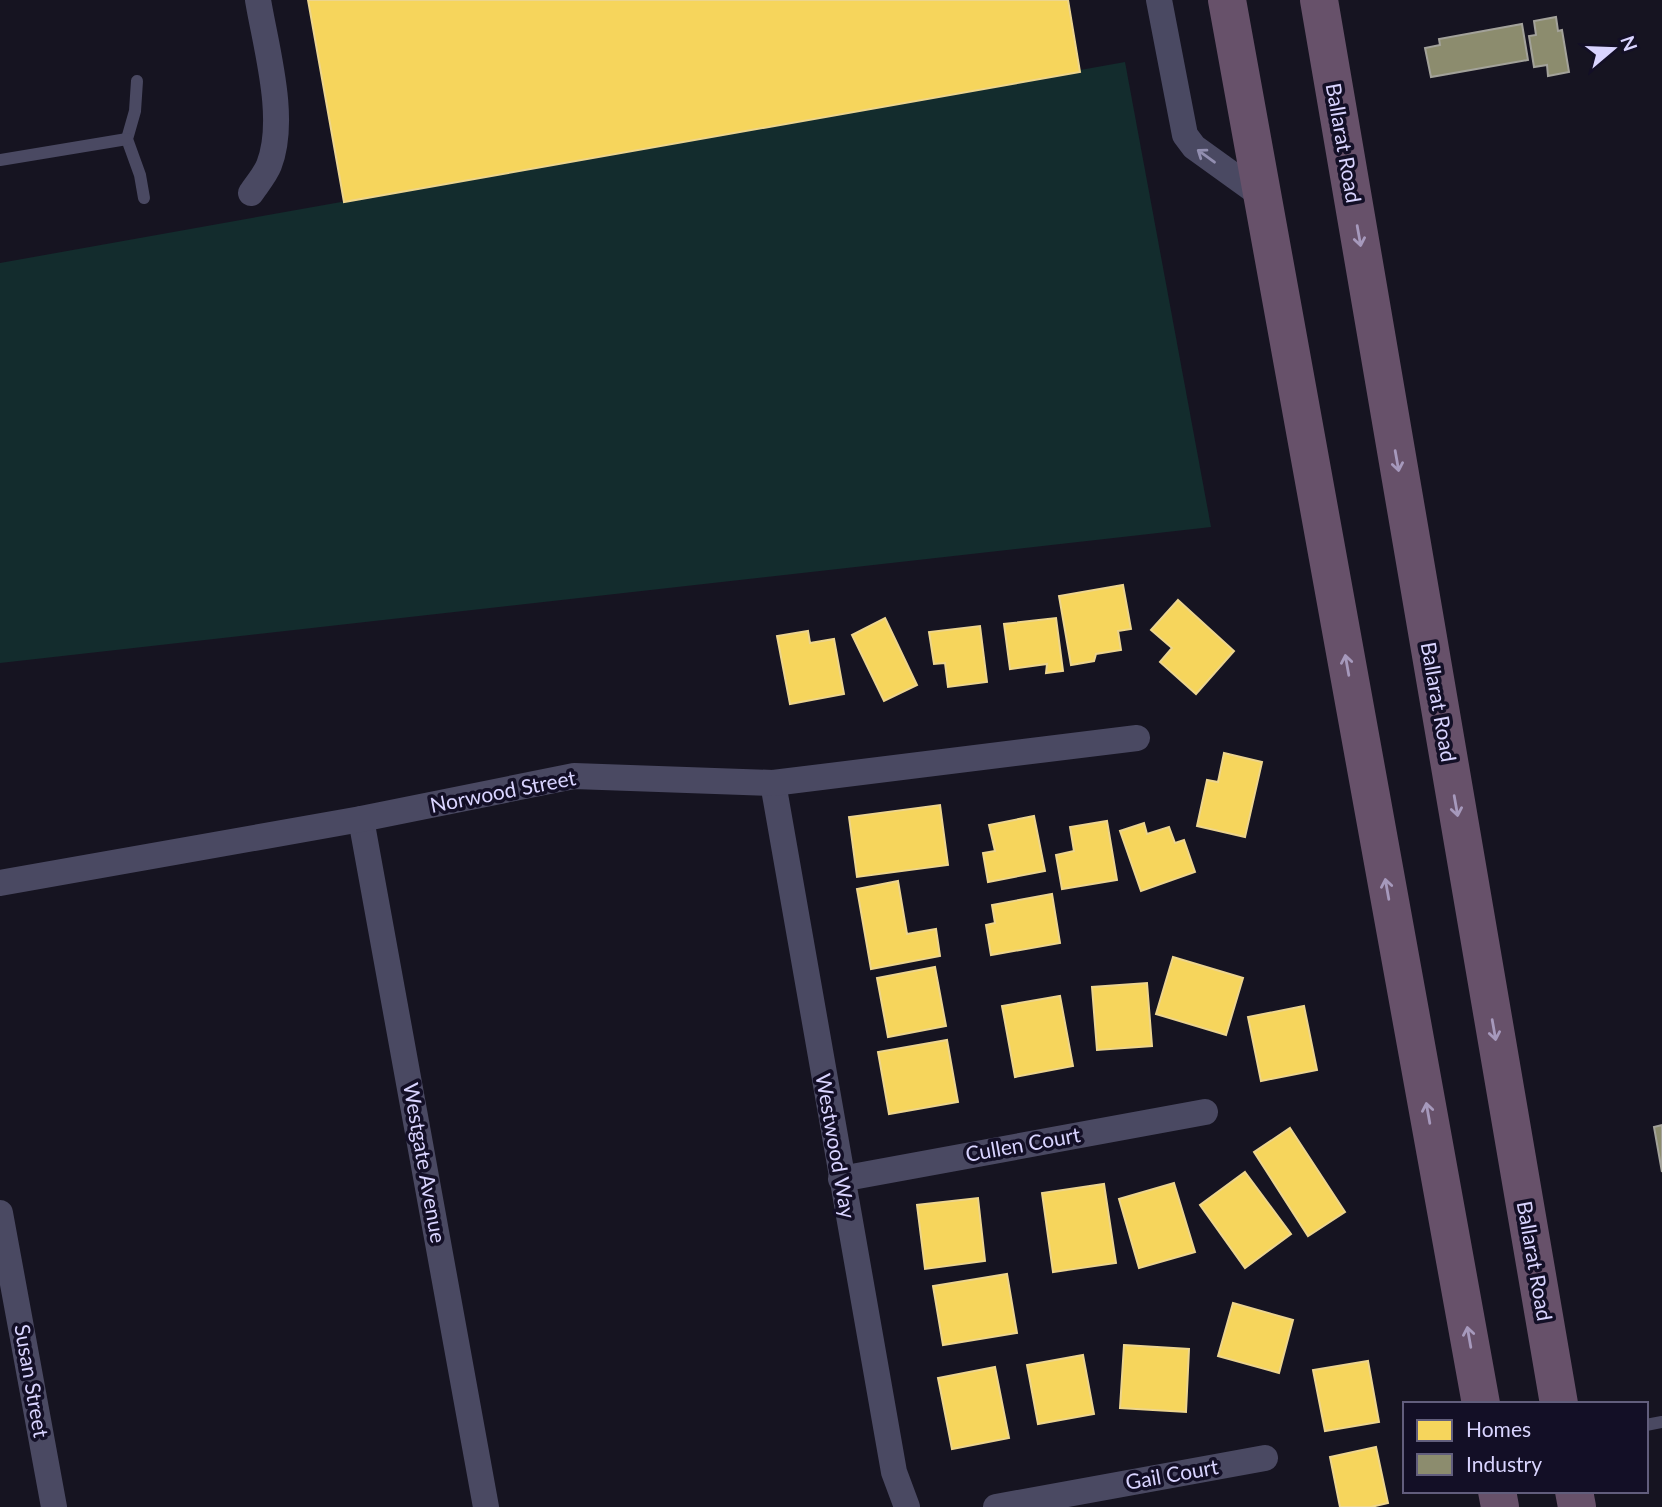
<svg xmlns="http://www.w3.org/2000/svg" width="1662" height="1507" font-family="Lato,sans-serif">
	<style>
		.green { fill: #132c2d }
		.homes { fill: #f6d55c; stroke: #edd58d; stroke-width: 2 }
		.industry { fill: #8c8c6e; stroke: #a3a29a; stroke-width: 2 }
		.lines { fill: none; stroke-linecap: round; stroke-linejoin: round }
		.lane { stroke: #4a4962; stroke-width: 12 }
		.street { stroke: #4a4962; stroke-width: 26 }
		.highway { stroke: #67516a; stroke-width: 38 }
		.oneway { stroke: #928eb0 }
		.oneway2 { stroke: #a699bc }
		.labels { text-anchor: middle; stroke-width: 7; stroke-linejoin: round; paint-order: stroke }
		.street-label { font-size: 21px; fill: #d9d4ff; stroke: #130f26 }
	</style>
	<rect width="100%" height="100%" fill="#161421"/>
	<!-- green -->
	<polygon class="green" points="1125,62 1211,527 0,663 0,263"/>
	<!-- homes -->
	<g class="homes">
		<polygon points="308,0 1068,0 1080,72 344,202"/>
		<polygon points="1123,585 1131,629 1118,631 1121,650 1096,654 1094,661 1071,665 1059,596"/>
		<polygon points="1178,600 1234,651 1196,694 1160,662 1172,648 1151,630"/>
		<polygon points="885,618 917,685 884,701 852,635"/>
		<polygon points="1056,618 1063,671 1046,673 1047,664 1010,669 1004,624"/>
		<polygon points="980,626 987,682 948,687 945,663 934,664 929,632"/>
		<polygon points="808,631 810,643 834,639 844,694 790,704 777,636"/>
		<polygon points="1224,753 1262,762 1245,837 1197,826 1207,780 1218,782"/>
		<polygon points="940,805 948,865 857,877 849,817"/>
		<polygon points="1034,816 1045,871 988,882 983,853 995,851 989,825"/>
		<polygon points="1107,821 1117,880 1062,889 1056,855 1074,851 1070,827"/>
		<polygon points="1144,823 1147,834 1169,827 1175,843 1184,840 1195,872 1141,891 1120,831"/>
		<polygon points="898,881 907,934 936,929 940,956 871,969 857,889"/>
		<polygon points="1052,894 1060,943 991,955 986,925 995,923 992,905"/>
		<polygon points="1173,957 1243,978 1226,1035 1156,1014"/>
		<polygon points="935,967 946,1026 888,1037 877,978"/>
		<polygon points="1147,983 1152,1046 1097,1050 1092,987"/>
		<polygon points="1060,996 1073,1066 1015,1077 1002,1006"/>
		<polygon points="1304,1006 1317,1070 1261,1081 1248,1017"/>
		<polygon points="947,1040 958,1102 889,1114 878,1052"/>
		<polygon points="1290,1128 1345,1212 1308,1236 1254,1152"/>
		<polygon points="1245,1172 1291,1234 1245,1268 1200,1205"/>
		<polygon points="1174,1183 1195,1252 1139,1268 1119,1199"/>
		<polygon points="1104,1184 1116,1263 1053,1272 1042,1193"/>
		<polygon points="978,1198 985,1261 925,1269 917,1205"/>
		<polygon points="1007,1274 1017,1333 943,1345 933,1286"/>
		<polygon points="1233,1303 1293,1320 1279,1373 1218,1356"/>
		<polygon points="1124,1345 1189,1349 1186,1412 1120,1408"/>
		<polygon points="1083,1355 1094,1414 1038,1424 1027,1365"/>
		<polygon points="1368,1361 1379,1422 1325,1431 1313,1370"/>
		<polygon points="995,1367 1009,1438 952,1449 938,1378"/>
		<polygon points="1376,1447 1388,1503 1371,1507 1340,1507 1330,1457"/>
	</g>
	<!-- industry -->
	<g class="industry">
		<polygon points="1556,17 1558,31 1562,30 1569,72 1548,76 1547,65 1534,67 1529,36 1536,35 1534,21"/>
		<polygon points="1522,24 1528,60 1431,77 1425,48 1440,45 1439,39"/>
		<polygon points="1662,1125 1662,1172 1654,1127"/>
	</g>
	<g class="lines">
		<!-- lane -->
		<g class="lane">
			<polyline points="137,81 135,111 127,139 140,175 144,198"/>
			<polyline points="0,160 127,139"/>
			<polyline points="1646,1425 1662,1422"/>
		</g>
		<!-- street -->
		<g class="street">
			<polyline points="1159,0 1185,135 1194,147 1262,196"/>
			<path d="M251,193c6,-9 14,-18 18,-28 18,-46 -3,-117 -11,-165"/>
			<polyline points="773,783 894,1472 907,1507"/>
			<polyline points="361,819 486,1507"/>
			<polyline points="0,883 361,819 574,776 773,783 1137,738"/>
			<polyline points="841,1179 1205,1112"/>
			<polyline points="0,1213 54,1507"/>
			<polyline points="996,1507 1265,1458"/>
		</g>
		<!-- highway -->
		<g class="highway">
			<polyline points="1227,0 1481,1404"/>
			<polyline points="1319,0 1559,1404"/>
			<polyline points="1497,1491 1500,1507"/>
			<polyline points="1574,1491 1577,1507"/>
		</g>
	</g>
	<!-- one-way arrows -->
	<defs><path id="oneway-shaft" d="M-6 0H5M1.5-3L5.5 0L1.5 3" fill="none" stroke-width="1.6" stroke-linecap="round" stroke-linejoin="round" transform="scale(1.75)"/></defs>
	<use class="oneway" href="#oneway-shaft" transform="translate(1206 156) rotate(-144)"/>
	<g class="oneway2">
		<use href="#oneway-shaft" transform="translate(1359 236) rotate(80)"/>
		<use href="#oneway-shaft" transform="translate(1397 461) rotate(80)"/>
		<use href="#oneway-shaft" transform="translate(1347 665) rotate(-100)"/>
		<use href="#oneway-shaft" transform="translate(1456 806) rotate(80)"/>
		<use href="#oneway-shaft" transform="translate(1387 889) rotate(-100)"/>
		<use href="#oneway-shaft" transform="translate(1494 1030) rotate(80)"/>
		<use href="#oneway-shaft" transform="translate(1428 1113) rotate(-100)"/>
		<use href="#oneway-shaft" transform="translate(1469 1337) rotate(-100)"/>
	</g>
	<g class="labels">
		<!-- street labels -->
		<g class="street-label">
			<text transform="translate(1343 143) rotate(80)" y="7">Ballarat Road</text>
			<text transform="translate(1438 702) rotate(80)" y="7">Ballarat Road</text>
			<text transform="translate(503 792) rotate(-11)" y="7">Norwood Street</text>
			<text transform="translate(1023 1145) rotate(-10)" y="7">Cullen Court</text>
			<text transform="translate(835 1146) rotate(80)" y="7">Westwood Way</text>
			<text transform="translate(424 1163) rotate(80)" y="7">Westgate Avenue</text>
			<text transform="translate(1534 1261) rotate(80)" y="7">Ballarat Road</text>
			<text transform="translate(31 1381) rotate(80)" y="7">Susan Street</text>
			<text transform="translate(1172 1475) rotate(-10)" y="7">Gail Court</text>
		</g>
	</g>
	<!-- legend -->
	<rect x="1403" y="1402" width="245" height="91" fill="#130f26" stroke="#625e7d" stroke-width="2"/>
	<rect x="1417" y="1420" width="35" height="21" fill="#f6d55c" stroke="#625e7d" stroke-width="2"/>
	<text x="1466" y="1437" font-size="21" fill="#d9d4ff">Homes</text>
	<rect x="1417" y="1454" width="35" height="21" fill="#8c8c6e" stroke="#625e7d" stroke-width="2"/>
	<text x="1466" y="1472" font-size="21" fill="#d9d4ff">Industry</text>
	<!-- north arrow -->
	<g transform="translate(1613 49) rotate(71)" stroke="#130f26" stroke-width="5" paint-order="stroke">
	<path d="M0-5L12 26L0 18L-12 26Z" fill="#d9d4ff"/>
	<text y="-10" font-size="19" font-weight="bold" text-anchor="middle" fill="#d9d4ff">N</text>
	</g>
</svg>
